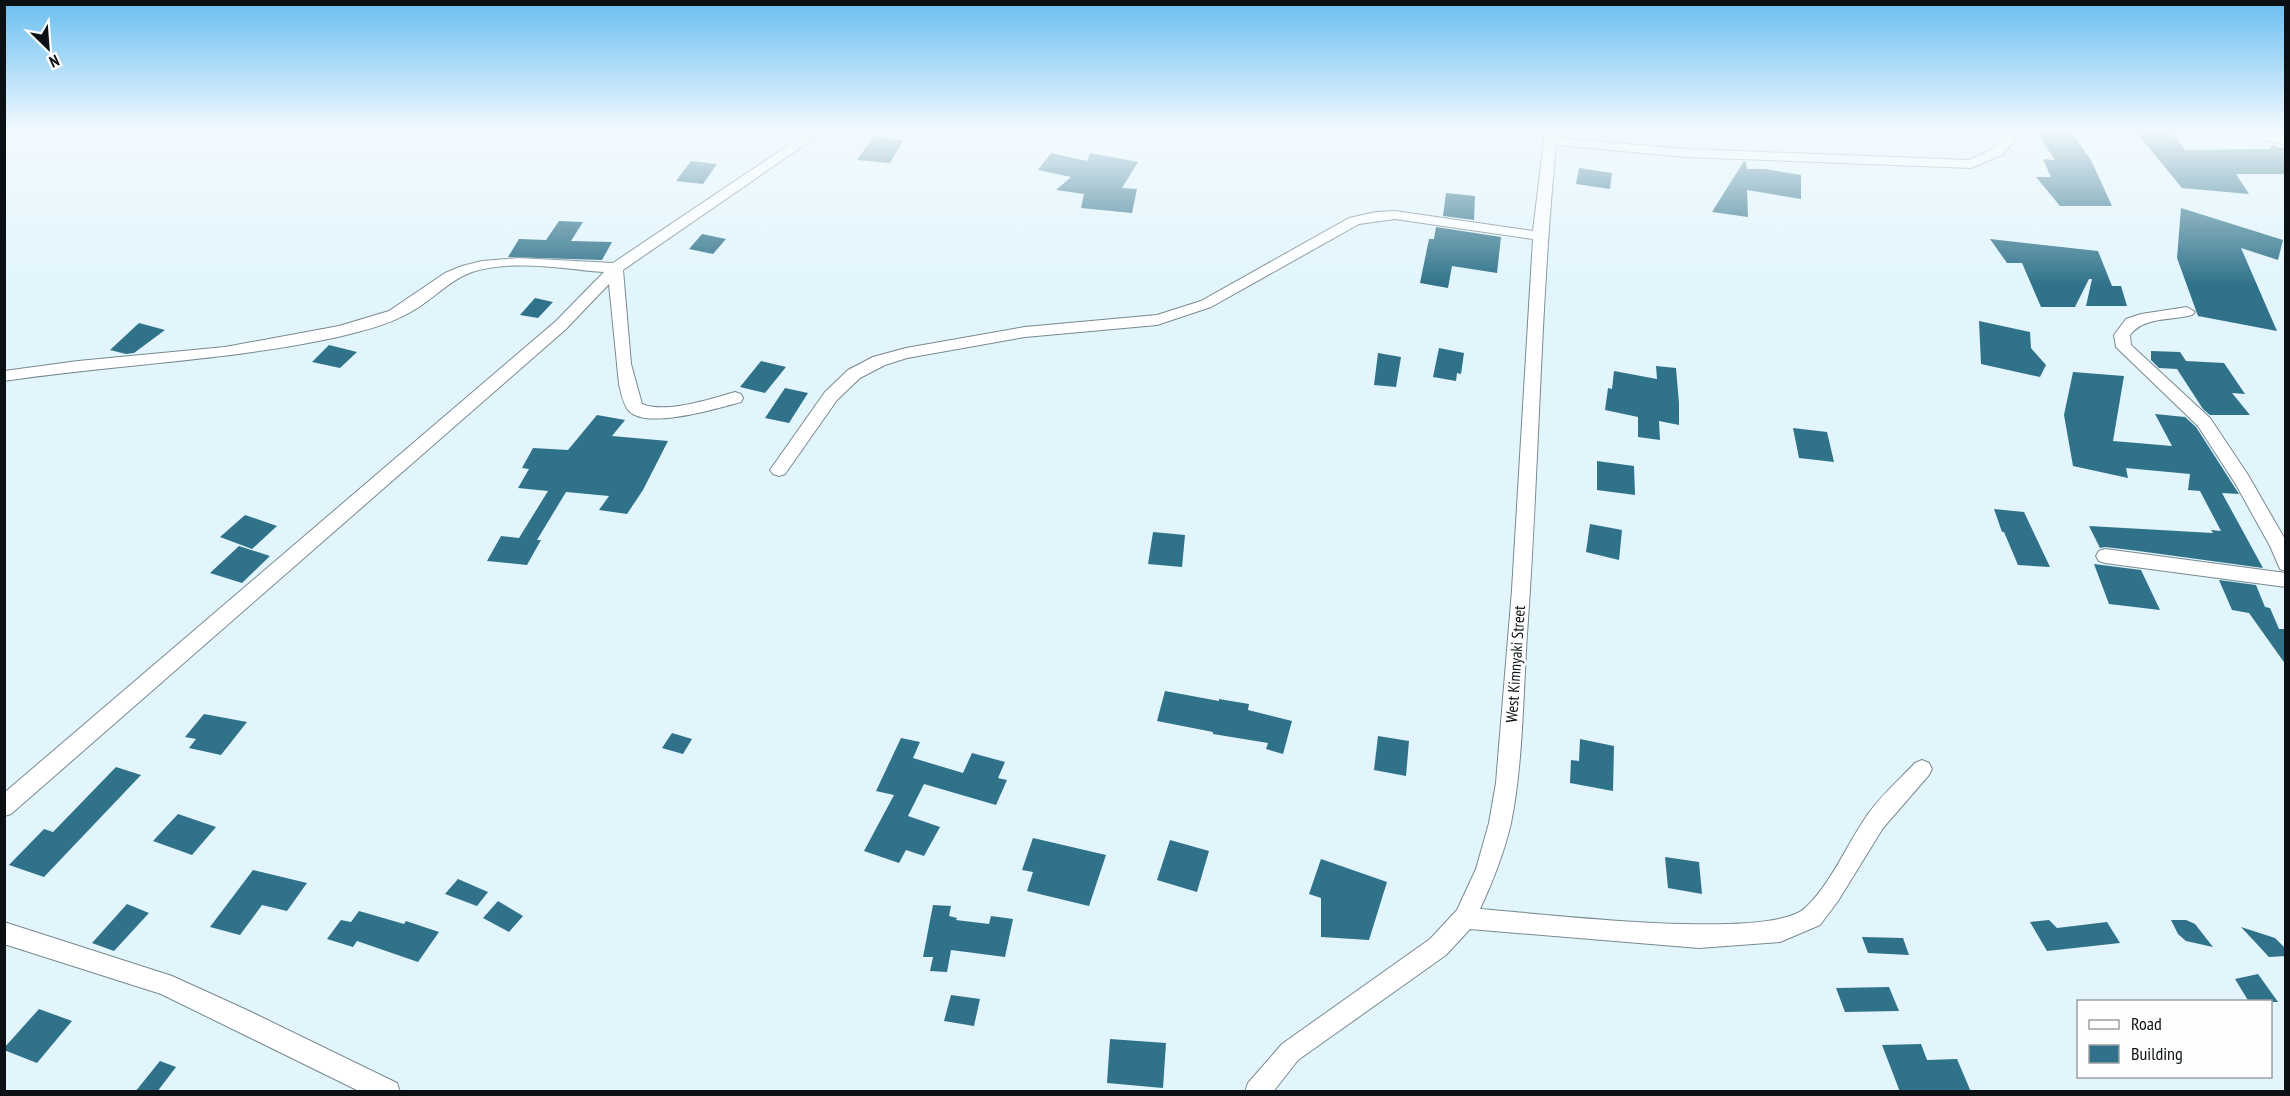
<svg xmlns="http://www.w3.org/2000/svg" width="2290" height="1096" font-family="'PT Sans Narrow',sans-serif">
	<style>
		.building { fill: #30728a }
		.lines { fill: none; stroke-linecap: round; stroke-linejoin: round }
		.street-casing { stroke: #788990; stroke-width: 2 }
		.street { fill: #fff; fill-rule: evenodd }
		.labels { text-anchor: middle; stroke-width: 5; stroke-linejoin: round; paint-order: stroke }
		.street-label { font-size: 16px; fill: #0a1013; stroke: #fefefe }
	</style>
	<rect width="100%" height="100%" fill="#e2f5fd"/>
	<!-- building -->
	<g class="building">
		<polygon points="2036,132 2071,132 2091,160 2112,206 2060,206 2036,177 2051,177 2043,159 2055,160"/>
		<polygon points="2136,132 2172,132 2185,150 2270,149 2271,145 2286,149 2286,174 2236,174 2249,194 2182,188"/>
		<polygon points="874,136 903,141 890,163 857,160"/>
		<polygon points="1051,153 1087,161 1090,153 1138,162 1122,188 1137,189 1132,213 1081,208 1084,194 1056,190 1071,177 1038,170"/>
		<polygon points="691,161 717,164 703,184 676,181"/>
		<polygon points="1744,161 1746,162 1747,169 1765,169 1801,175 1801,199 1747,190 1748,217 1712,212"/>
		<polygon points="1579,168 1612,173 1610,189 1576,184"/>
		<polygon points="1446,193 1475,196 1474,220 1443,216"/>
		<polygon points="2181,208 2283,240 2278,260 2241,248 2277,331 2198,316 2177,258"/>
		<polygon points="559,221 583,222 571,241 612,242 602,260 508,257 519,239 546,240"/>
		<polygon points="1436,227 1501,237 1497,273 1452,266 1448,288 1420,283 1429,239 1434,239"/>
		<polygon points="702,234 726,239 713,254 689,249"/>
		<polygon points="1990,239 2098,251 2112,286 2121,286 2127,306 2086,306 2092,279 2089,279 2075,307 2041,307 2022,263 2007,263"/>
		<polygon points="535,298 553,302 538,318 520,315"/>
		<polygon points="1979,321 2030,332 2031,348 2046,365 2040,377 1981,364"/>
		<polygon points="139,323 165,330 134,353 126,354 110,350"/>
		<polygon points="329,345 357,352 340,368 312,362"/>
		<polygon points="1439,348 1464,353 1461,374 1457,373 1456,381 1433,377"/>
		<polygon points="2151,351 2180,352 2186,361 2224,363 2245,394 2232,393 2250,415 2210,415 2203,409 2177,369 2159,368 2151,360"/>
		<polygon points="1378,353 1401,357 1396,387 1374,385"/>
		<polygon points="761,361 786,367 765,393 740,387"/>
		<polygon points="1656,366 1676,368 1679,403 1679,425 1659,421 1660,440 1638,437 1638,417 1605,410 1608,388 1612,389 1614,371 1657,379"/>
		<polygon points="2073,372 2124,376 2113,441 2172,446 2155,414 2185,417 2196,427 2239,494 2222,493 2263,568 2131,550 2105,547 2100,548 2089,526 2213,533 2211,530 2221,531 2200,491 2188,490 2190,474 2126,468 2128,478 2073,466 2064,415"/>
		<polygon points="785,388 808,393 789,423 765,418"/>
		<polygon points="597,415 625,420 612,436 668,441 643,490 627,514 599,510 609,496 566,492 537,540 541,540 527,565 487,561 501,536 519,538 548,491 518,488 529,469 522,468 533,448 568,450"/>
		<polygon points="1793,428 1827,432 1834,462 1799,458"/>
		<polygon points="1597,461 1634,466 1635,495 1597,490"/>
		<polygon points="1994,509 2024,512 2050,567 2018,565 2004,532 2002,532"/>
		<polygon points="245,515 277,526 252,549 220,537"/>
		<polygon points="1590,524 1622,530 1619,560 1586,552"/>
		<polygon points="1153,532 1185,535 1182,567 1148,564"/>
		<polygon points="239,546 270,556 242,583 210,573"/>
		<polygon points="2094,564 2141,570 2160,610 2109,604"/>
		<polygon points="2219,580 2256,585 2265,607 2270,608 2279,629 2286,629 2286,665 2249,613 2232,610"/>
		<polygon points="1165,691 1219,701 1219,699 1249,704 1248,710 1292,721 1283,754 1266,749 1268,743 1213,734 1213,732 1157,721"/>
		<polygon points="204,714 247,722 221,755 189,748 196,739 185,737"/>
		<polygon points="672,733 692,739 683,754 662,748"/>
		<polygon points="1378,736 1409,741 1406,776 1374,770"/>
		<polygon points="901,738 920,742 913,758 963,773 972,753 1005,762 998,778 1007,780 996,805 924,784 908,816 940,827 924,856 906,850 899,863 864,851 894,795 876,791"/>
		<polygon points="1580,739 1614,746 1613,791 1570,783 1571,760 1579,761"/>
		<polygon points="116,767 141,775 44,877 9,865 44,829 53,832"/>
		<polygon points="178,814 216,827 192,855 153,841"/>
		<polygon points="1033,838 1106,855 1089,906 1027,891 1033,872 1022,870"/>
		<polygon points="1170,840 1209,851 1197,892 1157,880"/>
		<polygon points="1665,857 1699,862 1702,894 1668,888"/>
		<polygon points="1321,859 1387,882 1369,940 1321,937 1321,898 1309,894"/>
		<polygon points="253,870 307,883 287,911 262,905 240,935 210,927"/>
		<polygon points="458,879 488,892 477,906 445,894"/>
		<polygon points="498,901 523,916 509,932 483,918"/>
		<polygon points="127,904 149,913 114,951 92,943"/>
		<polygon points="933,905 951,906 949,916 957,918 956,920 989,924 991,916 1013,919 1005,957 951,950 947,972 930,971 933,957 923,957"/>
		<polygon points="359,911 404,924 406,921 439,932 418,962 357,941 353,947 327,939 341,920 351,922"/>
		<polygon points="2049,920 2057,928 2107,922 2120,943 2047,951 2030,922"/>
		<polygon points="2171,920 2186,920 2195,924 2213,947 2186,941 2178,934"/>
		<polygon points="2241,927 2275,938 2286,949 2286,956 2269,957"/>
		<polygon points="1862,937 1903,938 1909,955 1868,953"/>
		<polygon points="2258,974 2278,1002 2249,1002 2235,979"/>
		<polygon points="1889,987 1899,1011 1845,1012 1836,988"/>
		<polygon points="951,995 980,999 974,1026 944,1021"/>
		<polygon points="39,1009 72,1021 37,1063 4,1050 4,1048"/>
		<polygon points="1110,1039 1166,1043 1163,1088 1107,1083"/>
		<polygon points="1921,1044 1927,1060 1957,1059 1971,1092 1900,1092 1882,1045"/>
		<polygon points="160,1061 176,1067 157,1092 135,1092"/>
	</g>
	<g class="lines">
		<defs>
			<g id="street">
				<path d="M808,132h15l-200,138 8,94 11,40c24,10 68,-5 93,-12l6,2 2,4 -2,4c-23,6 -94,28 -112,9 -6,-7 -8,-18 -10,-27l-10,-100 -43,45 -555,485 -7,2v-23l552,-472 48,-49c-41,-3 -91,-13 -132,0 -20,7 -35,23 -53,35 -24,16 -52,23 -81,30 -110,24 -222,27 -334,44v-10l74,-10 147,-14 114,-21 50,-15 56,-38 17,-7 20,-5 37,-3 94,5z"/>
				<path d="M1545,132h12v6l130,11 282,11c14,-7 32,-11 33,-28h12l1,8 -13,15 -31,13 -284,-11 -131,-12c-16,163 -17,326 -29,489 -4,61 -4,130 -16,189 -7,30 -18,58 -31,86 57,4 289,33 325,-1 26,-24 41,-62 61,-91 13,-20 33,-37 49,-54l7,-3 7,3 3,6 -3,6 -46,53 -45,73 -18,24 -40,17 -81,6 -229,-19 -24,26 -148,105 -25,32h-28l3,-9 34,-39 148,-105 27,-29 19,-41 13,-46 7,-40 16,-193 21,-351 -138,-20 -36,5 -148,83 -54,18 -132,12 -118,21 -22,7 -25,13 -23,22 -52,74 -6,2 -6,-2 -3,-4 55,-78 23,-22 25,-13 33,-9 119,-21 132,-12 44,-14 148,-83 27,-6 19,-1 138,20z"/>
				<polygon points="2244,132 2265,132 2286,137 2286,145 2246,135"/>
				<path d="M2187,307l8,5 -3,3c-22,6 -47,1 -62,20l1,10 79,73 38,57 38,66v30l-6,-2 -10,-23 -35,-63 -37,-57 -82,-79 -2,-12 12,-16 15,-5z"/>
				<polygon points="2105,549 2286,573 2286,587 2105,563 2099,561 2096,556 2099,551"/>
				<polygon points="4,922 172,976 249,1011 397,1083 400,1092 361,1092 161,994 4,944"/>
			</g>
		</defs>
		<!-- street casing -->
		<use href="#street" class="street-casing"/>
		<!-- street -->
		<use href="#street" class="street"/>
	</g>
	<!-- sky -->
	<linearGradient id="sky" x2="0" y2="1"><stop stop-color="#69beef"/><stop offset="0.46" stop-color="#f2fafe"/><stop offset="1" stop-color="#f2fafe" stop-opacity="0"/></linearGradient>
	<rect width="2290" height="285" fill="url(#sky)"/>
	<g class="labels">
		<!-- street labels -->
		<g class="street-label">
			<text transform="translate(1515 664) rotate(-86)" y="6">West Kimnyaki Street</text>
		</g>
	</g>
	<!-- border -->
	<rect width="2290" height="1096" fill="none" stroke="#0a1013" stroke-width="12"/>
	<!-- legend -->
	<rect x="2077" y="1000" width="195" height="78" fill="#fefefe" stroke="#9c9fa0" stroke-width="1.5"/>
	<rect x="2089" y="1020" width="30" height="9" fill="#ffffff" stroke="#9c9fa0" stroke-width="1.5"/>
	<text x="2131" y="1030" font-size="18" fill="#0a1013">Road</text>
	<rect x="2089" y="1045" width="30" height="18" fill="#30728a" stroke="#9c9fa0" stroke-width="1.5"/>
	<text x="2131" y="1060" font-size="18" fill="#0a1013">Building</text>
	<!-- north arrow -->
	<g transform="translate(48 48) rotate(155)" stroke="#fefefe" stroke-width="4.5" paint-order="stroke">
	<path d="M0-4.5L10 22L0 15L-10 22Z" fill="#0a1013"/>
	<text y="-9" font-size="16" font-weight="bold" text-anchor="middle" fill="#0a1013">N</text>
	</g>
</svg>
